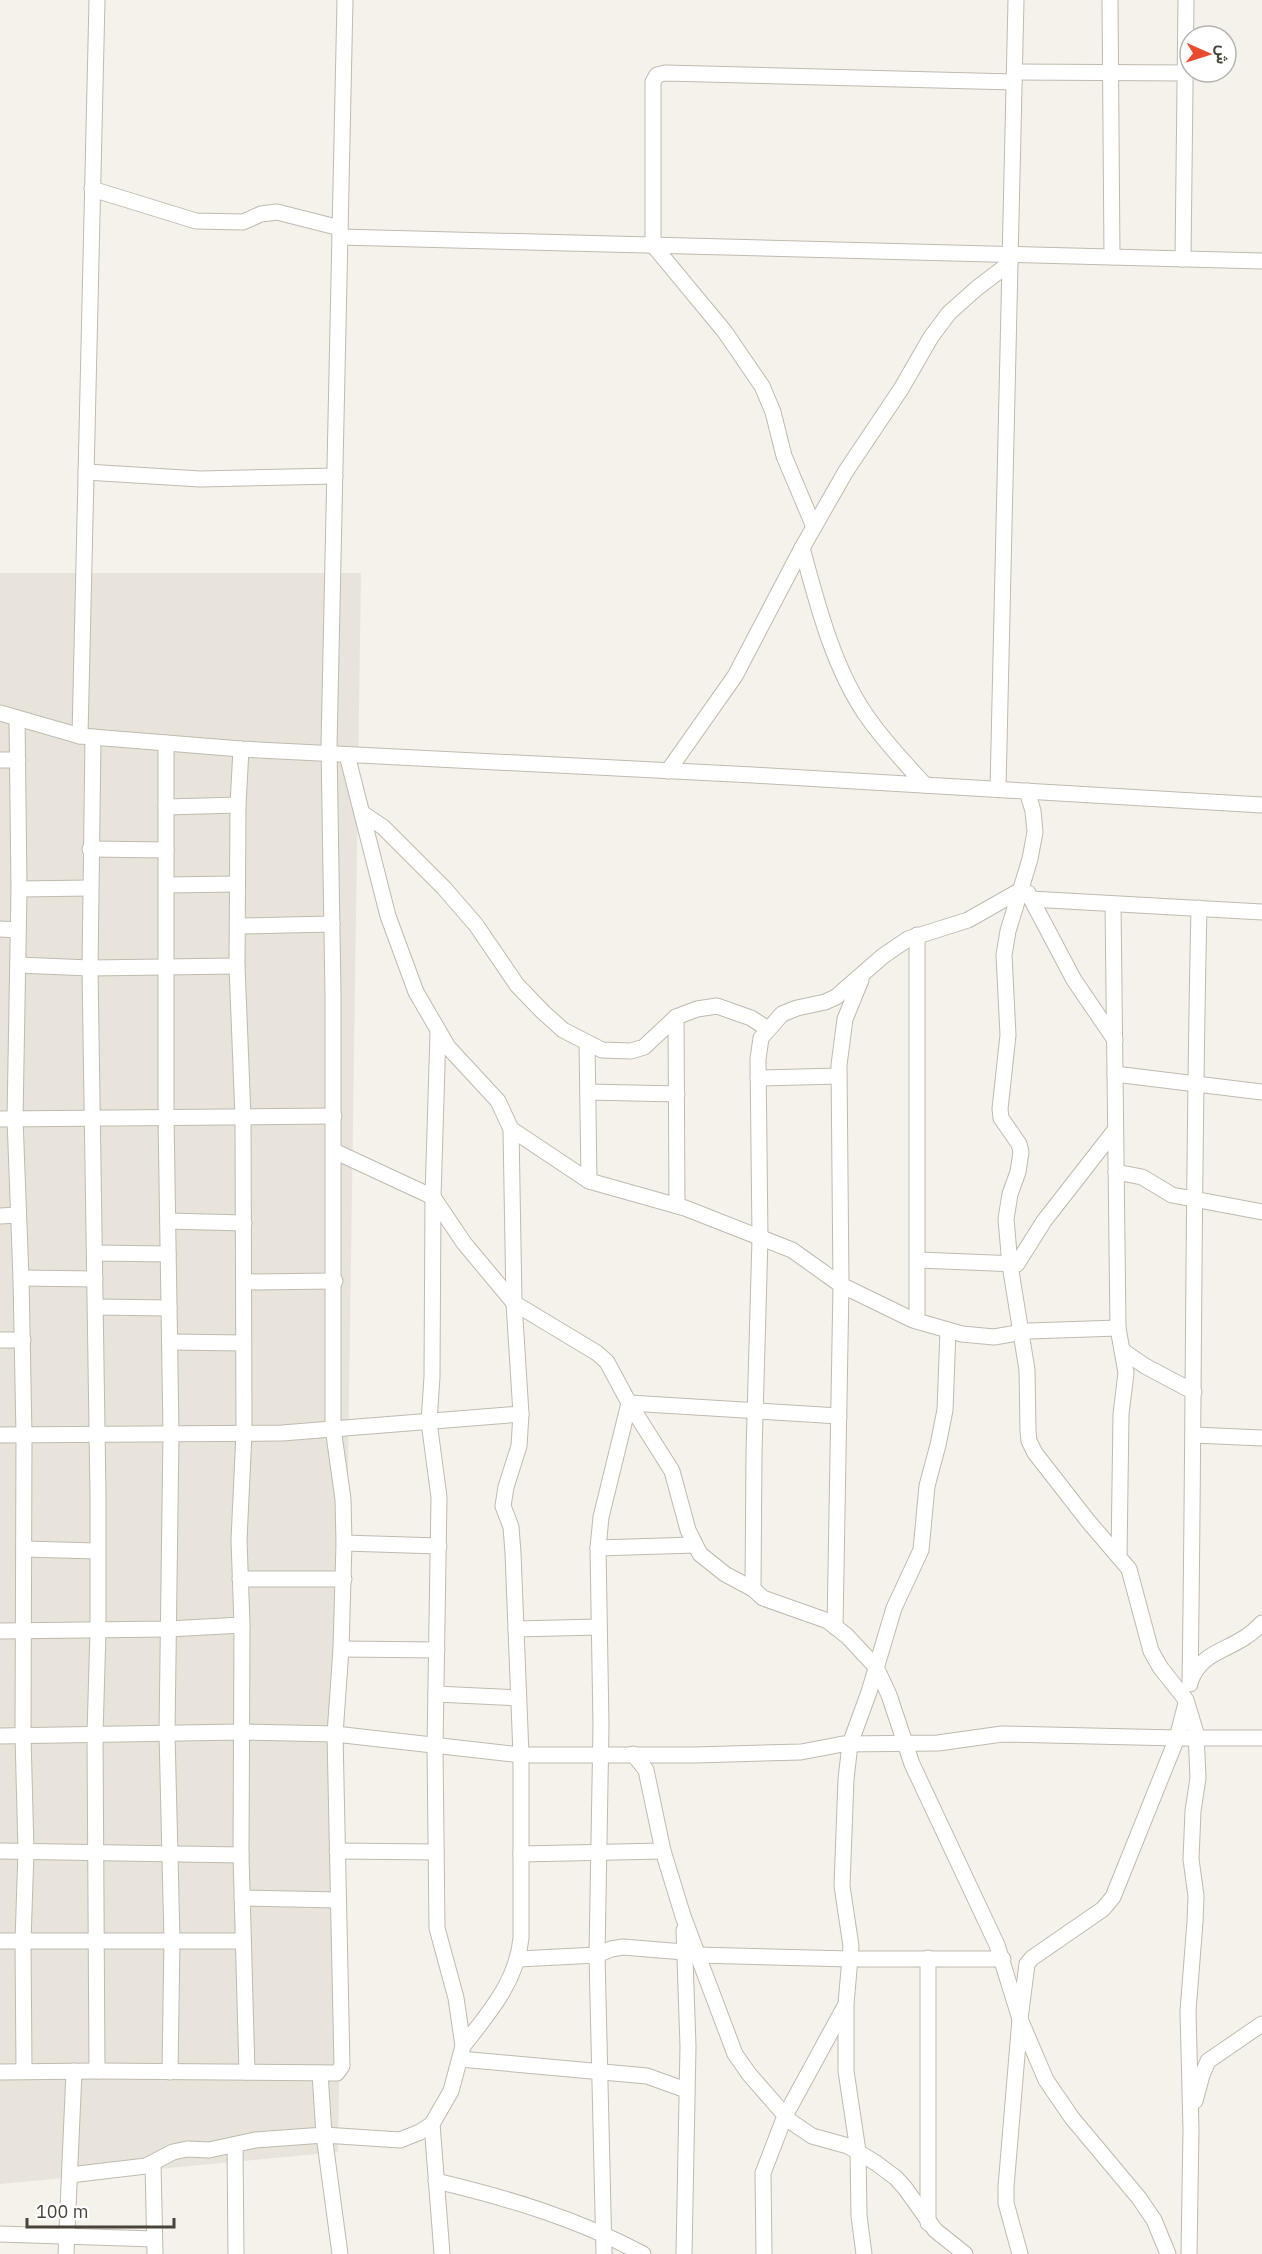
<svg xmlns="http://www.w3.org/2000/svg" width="1262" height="2254" font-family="'IBM Plex Sans',Vazirmatn,sans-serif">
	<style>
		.residential { fill: #e8e4db }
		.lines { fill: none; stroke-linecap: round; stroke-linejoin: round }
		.minor-casing { stroke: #c0baaf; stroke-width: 17 }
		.minor { stroke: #fff; stroke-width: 15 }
	</style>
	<rect width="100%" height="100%" fill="#f5f2ec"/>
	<!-- residential -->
	<polygon class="residential" points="0,573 361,573 338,2152 0,2184"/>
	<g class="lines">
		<defs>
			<g id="minor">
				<polyline points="1110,0 1112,257"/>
				<polyline points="1015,72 1185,73"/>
				<polyline points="92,189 196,221 243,222 261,214 277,212 340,228"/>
				<polyline points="340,237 1262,261"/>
				<polyline points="1183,259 1186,0"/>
				<polyline points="86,472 200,479 335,476"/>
				<polyline points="814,527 784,456 773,412 762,386 725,332 653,245 653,82 657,75 665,73 1014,82"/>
				<path d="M802,548c15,55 31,119 64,167 17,25 39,48 59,70"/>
				<polyline points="0,713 80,736 241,749 753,775 1262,805"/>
				<polyline points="17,718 19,889 15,1119 21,1278 24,1435 23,1736 26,1851 23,1941 24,2071"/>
				<polyline points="80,736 97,0"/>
				<polyline points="93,737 90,968 98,1495 98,1631 95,1734 97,2071"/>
				<polyline points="166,743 166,1117 171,1433 167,1733 172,1940 170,2072"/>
				<polyline points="241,749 238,805 237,966 243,1117 244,1433 239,1540 242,1625 241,1855 247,2072"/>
				<path d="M347,755l41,161 28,76 32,55 50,54 13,28 3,174 7,111 -2,32 -13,41 -3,19 8,21 2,26 8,202v183c-4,43 -32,75 -58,108"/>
				<polyline points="0,760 18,760"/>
				<polyline points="668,771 735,676 802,548 846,471 901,389 931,337 949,313 977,288 1010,263"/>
				<polyline points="998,789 1016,0"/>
				<polyline points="1027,791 1033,811 1035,832 1030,859 1008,931 1004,955 1008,1035 1000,1109 1001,1118 1019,1144 1021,1152 1018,1172 1010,1194 1006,1219 1010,1265 1027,1370 1028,1431 1029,1441 1035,1453 1088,1521 1129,1569 1151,1651 1160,1667 1186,1700 1196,1733 1198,1778 1193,1811 1191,1859 1196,1896 1195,1922 1188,2011 1191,2130 1189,2254"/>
				<polyline points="166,807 238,805"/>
				<polyline points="362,813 383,827 444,888 476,925 517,985 543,1012 563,1030 602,1050 631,1051 644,1047 676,1017 697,1009 717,1006 751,1018 768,1029"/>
				<polyline points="90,849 166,850"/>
				<polyline points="167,885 237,884"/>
				<polyline points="19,889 90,888"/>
				<polyline points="1028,893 1074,980 1115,1040"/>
				<polyline points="1031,899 1262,912"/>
				<polyline points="1113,905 1118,1328 1126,1373 1121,1414 1119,1557"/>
				<polyline points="239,926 332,924"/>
				<polyline points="0,929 18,930"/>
				<polyline points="917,935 917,1321"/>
				<polyline points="18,965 90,968 237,966"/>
				<polyline points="676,1017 677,1206"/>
				<polyline points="587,1043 589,1181"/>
				<polyline points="1115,1074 1262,1092"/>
				<polyline points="758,1078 839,1076"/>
				<polyline points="588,1092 677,1094"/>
				<polyline points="0,1119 334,1116"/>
				<polyline points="511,1129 589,1181 685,1208 792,1250 841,1285 913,1320 962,1334 994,1337 1029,1331 1118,1328"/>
				<polyline points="334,1151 433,1197 464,1243 514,1303 597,1353 607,1362 629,1403 672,1471 688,1530 700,1554 725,1574 753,1589 763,1598 828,1621 847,1636 876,1667 889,1695 912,1764 997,1945 1020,2019 1046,2080 1072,2118 1139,2198 1154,2220 1168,2254"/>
				<polyline points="1116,1172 1142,1177 1172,1195 1262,1212"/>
				<polyline points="0,1216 18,1215"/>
				<polyline points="168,1221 244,1223"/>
				<polyline points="96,1253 168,1254"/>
				<polyline points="919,1260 1017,1264 1044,1221 1115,1130"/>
				<polyline points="21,1278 95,1279"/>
				<polyline points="244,1282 335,1281"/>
				<polyline points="96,1307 169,1308"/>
				<polyline points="0,1340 23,1340"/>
				<polyline points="171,1342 243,1343"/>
				<polyline points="1123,1351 1145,1366 1194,1392"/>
				<polyline points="0,1435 282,1433 521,1414"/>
				<polyline points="1194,1435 1262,1438"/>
				<polyline points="344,1543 439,1546"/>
				<polyline points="598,1548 695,1545"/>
				<polyline points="24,1549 97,1551"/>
				<polyline points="240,1579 344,1579"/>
				<polyline points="753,1589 754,1453 760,1238 758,1059 761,1038 782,1014 797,1008 825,1002 836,997 883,956 908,939 968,920 1021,890"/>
				<polyline points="835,1627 841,1285 839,1065 845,1019 861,980"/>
				<polyline points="516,1629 599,1627"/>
				<polyline points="0,1631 168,1629 242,1625"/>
				<polyline points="341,1649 437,1650"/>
				<path d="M1191,1680c10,-27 35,-29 56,-44 5,-3 10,-8 15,-13"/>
				<path d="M1190,1684c4,-259 3,-518 9,-776"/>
				<polyline points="436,1694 518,1698"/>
				<polyline points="0,1736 241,1732 335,1734 521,1755 695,1755 801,1752 843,1744 938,1743 1002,1734 1177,1738 1262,1738"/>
				<polyline points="633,1754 646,1770 663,1851 683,1916 735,2054 749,2074 790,2121 812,2136 848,2146 876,2163 896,2178 905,2188 935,2230 965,2254"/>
				<polyline points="0,1851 241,1855"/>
				<polyline points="337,1851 436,1852"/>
				<polyline points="521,1854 663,1851"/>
				<polyline points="242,1898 338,1900"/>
				<polyline points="684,1930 688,2046 684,2254"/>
				<polyline points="0,1941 243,1941"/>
				<polyline points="697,1955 850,1959 1003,1959"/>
				<polyline points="519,1959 597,1955 611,1949 623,1947 684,1952"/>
				<polyline points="460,2059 647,2076 686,2090"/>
				<polyline points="0,2072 97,2071 337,2073 342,2066 335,1734 341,1649 344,1543 343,1499 333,1428 333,994 329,746 345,0"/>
				<polyline points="1195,2101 1202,2075 1208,2061 1262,2024"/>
				<polyline points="432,2124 442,2254"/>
				<polyline points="235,2145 236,2254"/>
				<polyline points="153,2163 155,2254"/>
				<polyline points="70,2175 146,2166 173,2152 187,2149 209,2150 255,2140 324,2135 320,2073"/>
				<path d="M436,2181c72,17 142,38 207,73"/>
				<polyline points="928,2223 928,1958"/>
				<polyline points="0,2234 154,2239"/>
				<polyline points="66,2254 74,2071"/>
				<polyline points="340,2254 324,2135 400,2140 420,2132 432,2124 451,2091 463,2046 456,1998 437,1928 435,1747 439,1497 429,1422 432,1377 433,1197 438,1032"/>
				<polyline points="604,2254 597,1955 601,1726 598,1548 601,1517 629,1403 839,1416"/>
				<polyline points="764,2254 763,2173 785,2116 845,2006"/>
				<polyline points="864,2254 859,2216 858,2151 846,2071 846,2004 851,1946 842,1886 846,1779 850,1744 869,1692 894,1608 921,1550 927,1486 938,1445 945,1410 948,1330"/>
				<polyline points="1020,2254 1006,2203 1006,2187 1020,2019 1027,1964 1032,1958 1103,1909 1113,1897 1177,1738 1186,1703"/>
			</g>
		</defs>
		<!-- minor casing -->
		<use href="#minor" class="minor-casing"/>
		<!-- minor -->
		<use href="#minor" class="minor"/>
	</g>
	<!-- north arrow -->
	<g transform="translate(1208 54) rotate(93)"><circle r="28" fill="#ffffff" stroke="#b6b4b0" stroke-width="1.5"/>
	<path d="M0-4.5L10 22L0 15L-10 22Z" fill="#e94b2f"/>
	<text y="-9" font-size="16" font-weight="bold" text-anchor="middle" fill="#49433a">ش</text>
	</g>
	<!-- scale -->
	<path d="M27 2218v9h147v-9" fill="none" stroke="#49433a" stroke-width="3"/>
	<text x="36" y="2218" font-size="18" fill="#49433a" stroke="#ffffff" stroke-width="4.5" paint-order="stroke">100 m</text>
</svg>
